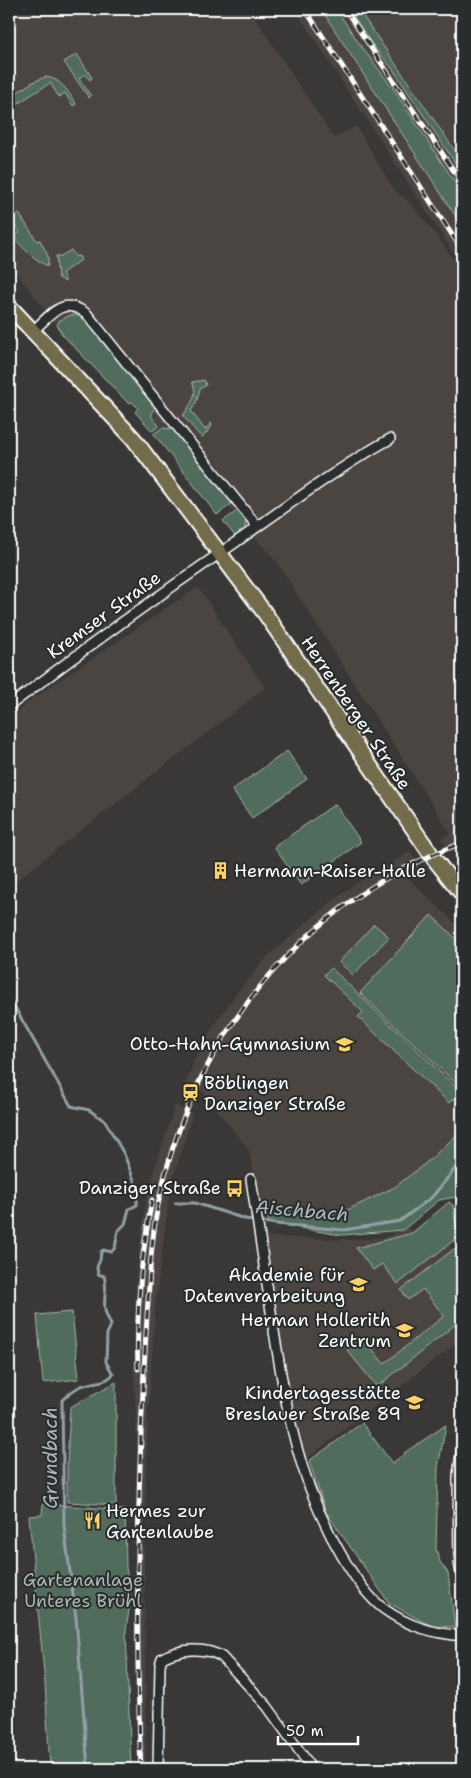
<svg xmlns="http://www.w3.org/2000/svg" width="471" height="1778" font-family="'Shantell Sans',sans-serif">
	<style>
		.built { fill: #4b4542 }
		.green { fill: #506c5c; stroke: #a8b6ae }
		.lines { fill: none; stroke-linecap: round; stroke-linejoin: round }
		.stream { stroke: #91a1a7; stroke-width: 3 }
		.street-casing { stroke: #fff; stroke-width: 12 }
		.primary-casing { stroke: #fff; stroke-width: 18 }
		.street { stroke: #2a2d2e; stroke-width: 9 }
		.primary { stroke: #726c4b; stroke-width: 14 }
		.rail-casing { stroke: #fff; stroke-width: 5 }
		.rail { stroke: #2a2d2e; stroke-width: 3; stroke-dasharray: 9; stroke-linecap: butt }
		.labels { text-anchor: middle; stroke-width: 4; stroke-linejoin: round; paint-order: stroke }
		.street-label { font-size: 18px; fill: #fff; stroke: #2a2d2e }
		.poi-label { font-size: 18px; fill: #fff; stroke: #2a2d2e; text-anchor: end }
		.park-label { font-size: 18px; fill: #a8b6ae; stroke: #2a2d2e }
		.water-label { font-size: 19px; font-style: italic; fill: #acb8bd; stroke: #2a2d2e }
	</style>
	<rect width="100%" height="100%" fill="#393837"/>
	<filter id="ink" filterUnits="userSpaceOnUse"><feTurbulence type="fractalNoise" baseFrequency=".02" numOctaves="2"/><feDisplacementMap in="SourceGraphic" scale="10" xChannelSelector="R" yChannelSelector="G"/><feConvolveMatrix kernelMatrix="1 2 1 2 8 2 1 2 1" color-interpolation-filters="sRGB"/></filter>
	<g filter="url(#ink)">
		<!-- built -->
		<g class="built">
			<polygon points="9,9 249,9 334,138 356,126 386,177 394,189 410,203 434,232 462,272 462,853 460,850 451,853 441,838 451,834 276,561 221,499 170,454 135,412 138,409 132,402 128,403 61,335 58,327 9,263"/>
			<polygon points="295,9 321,9 462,226 462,266"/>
			<polygon points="336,9 349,9 371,43 392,68 462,173 462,193 392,87 361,46"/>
			<polygon points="358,9 462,9 462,161 459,154"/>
			<polygon points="198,587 265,688 9,886 9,719 32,699"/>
			<polygon points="410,852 420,867 405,875 462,930 462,1130 432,1158 395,1187 339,1214 305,1214 261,1207 249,1150 202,1091 185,1083 192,1069 193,1062 214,1025 236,994 268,956 327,905 357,883"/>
			<polygon points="175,1105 192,1113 191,1119 170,1189 155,1307 148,1416 144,1546 146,1769 138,1769 134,1620 137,1443 134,1367 136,1284 141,1237 147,1197 155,1168"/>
			<polygon points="407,1229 441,1241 454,1249 462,1261 462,1339 300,1464 259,1236 350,1240 382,1238"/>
		</g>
		<!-- green -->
		<g class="green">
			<polygon points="321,9 336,9 361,46 392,87 462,193 462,226"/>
			<polygon points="349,9 358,9 458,155 462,163 462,173 392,68 371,43"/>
			<polygon points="77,54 92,78 90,80 85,74 79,78 91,96 89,98 64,62"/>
			<path d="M45,77c16,1 23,15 31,27l-3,2 -8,-13 -6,4 -9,-14 -41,26v-11l22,-15z"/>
			<path d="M9,208l6,7 3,-1 2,1 17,26 3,-1 8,16v10c-11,-4 -26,-19 -34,-28l6,-6 -11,-13z"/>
			<polygon points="71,250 76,257 79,256 81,260 62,273 65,279 65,282 58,277 56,256 61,256"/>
			<polygon points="71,315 77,315 87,321 155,406 151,416 159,426 152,431 135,412 138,408 132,402 128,403 62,334 57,325 60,320"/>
			<path d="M204,380l2,5 -6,4 -4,14 -5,8 14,19 6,-7 1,3 -10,12 -19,-22c7,-12 16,-20 9,-34z"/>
			<polygon points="162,428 174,429 234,502 217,515 154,434"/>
			<polygon points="240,509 246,518 245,529 235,536 223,521"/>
			<polygon points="287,751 307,779 252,818 232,790"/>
			<polygon points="335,804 361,842 301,885 274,847"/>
			<polygon points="431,915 462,944 462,1089 360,993"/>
			<polygon points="374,924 389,937 353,975 339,962"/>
			<polygon points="331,968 462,1093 462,1103 455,1097 449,1103 358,1017 363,1012 324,975"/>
			<polygon points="462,1130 462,1196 439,1200 403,1230 341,1235 270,1223 261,1207 305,1214 339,1214 395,1187 432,1158"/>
			<polygon points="449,1202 453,1205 458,1237 398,1284 382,1264 373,1270 356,1248 412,1233"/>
			<polygon points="454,1249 462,1261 462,1319 377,1387 347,1350 363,1337 384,1364 444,1316 423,1289 408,1300 401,1290"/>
			<polygon points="72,1312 79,1379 43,1383 37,1315"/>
			<polygon points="116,1382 116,1505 67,1502 67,1464 70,1407"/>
			<polygon points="362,1423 392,1463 405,1454 404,1453 446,1425 438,1467 436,1549 440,1562 448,1573 455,1627 431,1626 389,1603 326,1512 309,1461"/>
			<polygon points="43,1504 125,1510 126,1568 131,1597 126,1630 131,1769 50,1769 45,1683 29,1516 42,1515"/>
		</g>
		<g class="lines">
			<!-- stream -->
			<g class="stream">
				<path d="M9,997l62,109 18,4 16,11 19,33 13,34v17l-8,4 -4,15 -7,7 -3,17 -4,4 -8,-2 -2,2 -1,8 -3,7 1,7 6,2c4,11 -1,23 1,34 1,5 4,10 6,15l-4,9 -1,28 7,12c-7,10 -24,8 -34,13 -6,3 -12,9 -17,13l2,126 12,92 12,151"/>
				<polyline points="175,1203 195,1203 245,1219 276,1224 344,1230 400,1221 432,1197 462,1160"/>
			</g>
			<defs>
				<g id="street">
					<path d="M33,331c18,-16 29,-36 54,-17l170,212"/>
					<path d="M9,706c74,-56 150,-111 227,-164 50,-35 100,-73 154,-103"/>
					<path d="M251,1179c7,46 14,92 21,139 13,86 25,162 70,238 11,19 25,41 42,53 25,18 49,24 78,27"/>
					<polyline points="462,1448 458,1475 459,1562 462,1579"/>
					<path d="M158,1769l2,-104 2,-7c17,-9 43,-12 60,-1l45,49 39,54 5,9"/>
				</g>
				<polyline id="primary" points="9,306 133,438 264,612 435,860 462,894"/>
			</defs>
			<!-- street casing -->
			<use href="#street" class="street-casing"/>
			<!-- primary casing -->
			<use href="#primary" class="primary-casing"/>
			<!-- street -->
			<use href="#street" class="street"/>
			<!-- primary -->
			<use href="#primary" class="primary"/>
			<defs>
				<g id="rail">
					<polyline points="305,9 462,250"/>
					<polyline points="345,9 462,183"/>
					<path d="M138,1369c-2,-56 3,-113 14,-169"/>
					<path d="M141,1769c-5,-111 -4,-223 0,-335 2,-44 4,-89 7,-133 2,-34 4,-67 11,-101 35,-164 144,-299 303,-357"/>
				</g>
			</defs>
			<!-- rail casing -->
			<use href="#rail" class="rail-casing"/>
			<!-- rail -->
			<use href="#rail" class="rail"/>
		</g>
	</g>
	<!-- icons -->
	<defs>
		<symbol id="building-bare" viewBox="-9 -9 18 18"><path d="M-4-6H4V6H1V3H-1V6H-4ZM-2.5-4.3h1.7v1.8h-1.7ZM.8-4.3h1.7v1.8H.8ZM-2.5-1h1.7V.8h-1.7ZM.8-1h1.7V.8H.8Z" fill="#ffd166" stroke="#2a2d2e" stroke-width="2.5" paint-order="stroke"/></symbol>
		<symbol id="school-bare" viewBox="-9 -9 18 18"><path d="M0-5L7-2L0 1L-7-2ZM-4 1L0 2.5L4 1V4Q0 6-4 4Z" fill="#ffd166" stroke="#2a2d2e" stroke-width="2.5" paint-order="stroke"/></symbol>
		<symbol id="station-bare" viewBox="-9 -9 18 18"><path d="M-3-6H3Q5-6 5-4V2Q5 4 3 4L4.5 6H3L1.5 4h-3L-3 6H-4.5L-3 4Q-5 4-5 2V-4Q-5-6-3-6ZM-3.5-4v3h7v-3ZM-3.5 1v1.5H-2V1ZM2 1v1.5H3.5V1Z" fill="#ffd166" stroke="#2a2d2e" stroke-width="2.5" paint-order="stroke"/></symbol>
		<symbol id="bus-bare" viewBox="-9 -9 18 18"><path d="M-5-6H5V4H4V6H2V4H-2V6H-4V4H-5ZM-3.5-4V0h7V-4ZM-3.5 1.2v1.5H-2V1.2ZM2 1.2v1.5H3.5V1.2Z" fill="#ffd166" stroke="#2a2d2e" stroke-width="2.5" paint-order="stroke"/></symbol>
		<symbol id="university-bare" viewBox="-9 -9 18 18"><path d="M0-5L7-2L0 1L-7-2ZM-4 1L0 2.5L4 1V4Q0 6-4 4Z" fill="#ffd166" stroke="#2a2d2e" stroke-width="2.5" paint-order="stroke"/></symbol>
		<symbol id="restaurant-bare" viewBox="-9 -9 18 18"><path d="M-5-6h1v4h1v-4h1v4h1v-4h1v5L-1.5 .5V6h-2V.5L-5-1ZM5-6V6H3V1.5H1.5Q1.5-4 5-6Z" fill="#ffd166" stroke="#2a2d2e" stroke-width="2.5" paint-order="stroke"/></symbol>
	</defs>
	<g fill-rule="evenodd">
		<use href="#building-bare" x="208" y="858" width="25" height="25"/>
		<use href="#school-bare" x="332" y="1032" width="25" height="25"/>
		<use href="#station-bare" x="178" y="1080" width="25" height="25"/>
		<use href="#bus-bare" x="222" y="1176" width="25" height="25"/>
		<use href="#school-bare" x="346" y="1272" width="25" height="25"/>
		<use href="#university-bare" x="392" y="1318" width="25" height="25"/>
		<use href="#school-bare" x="402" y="1390" width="25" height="25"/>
		<use href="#restaurant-bare" x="80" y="1508" width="25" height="25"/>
	</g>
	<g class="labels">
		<!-- street labels -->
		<g class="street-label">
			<text transform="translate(104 615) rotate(-36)" y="6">Kremser Straße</text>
			<text transform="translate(356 713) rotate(56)" y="6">Herrenberger Straße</text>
		</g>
		<!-- poi labels -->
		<g class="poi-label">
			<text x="234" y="877" text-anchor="start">Hermann-Raiser-Halle</text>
			<text x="330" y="1050">Otto-Hahn-Gymnasium</text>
			<text x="204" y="1089" text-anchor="start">Böblingen<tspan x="204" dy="21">Danziger Straße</tspan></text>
			<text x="221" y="1194">Danziger Straße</text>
			<text x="345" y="1281">Akademie für<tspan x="345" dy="21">Datenverarbeitung</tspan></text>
			<text x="391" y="1326">Herman Hollerith<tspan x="391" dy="21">Zentrum</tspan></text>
			<text x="401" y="1399">Kindertagesstätte<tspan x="401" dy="21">Breslauer Straße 89</tspan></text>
			<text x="106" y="1517" text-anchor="start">Hermes zur<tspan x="106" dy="21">Gartenlaube</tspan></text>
		</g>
		<!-- park labels -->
		<g class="park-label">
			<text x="83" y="1586">Gartenanlage<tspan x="83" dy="21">Unteres Brühl</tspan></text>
		</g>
		<!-- water labels -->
		<g class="water-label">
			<text transform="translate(302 1210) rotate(5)" y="7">Aischbach</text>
			<text transform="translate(50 1458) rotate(-90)" y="7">Grundbach</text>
		</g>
	</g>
	<!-- margin -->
	<rect width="471" height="1778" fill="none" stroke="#2a2d2e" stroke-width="30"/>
	<rect x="15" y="15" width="441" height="1748" fill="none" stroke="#fff" stroke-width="2" filter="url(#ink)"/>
	<!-- scale -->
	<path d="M278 1736v8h80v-8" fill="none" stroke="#ffffff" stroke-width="2.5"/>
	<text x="286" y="1736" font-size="15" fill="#ffffff" stroke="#2a2d2e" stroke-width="4" paint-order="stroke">50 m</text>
</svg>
